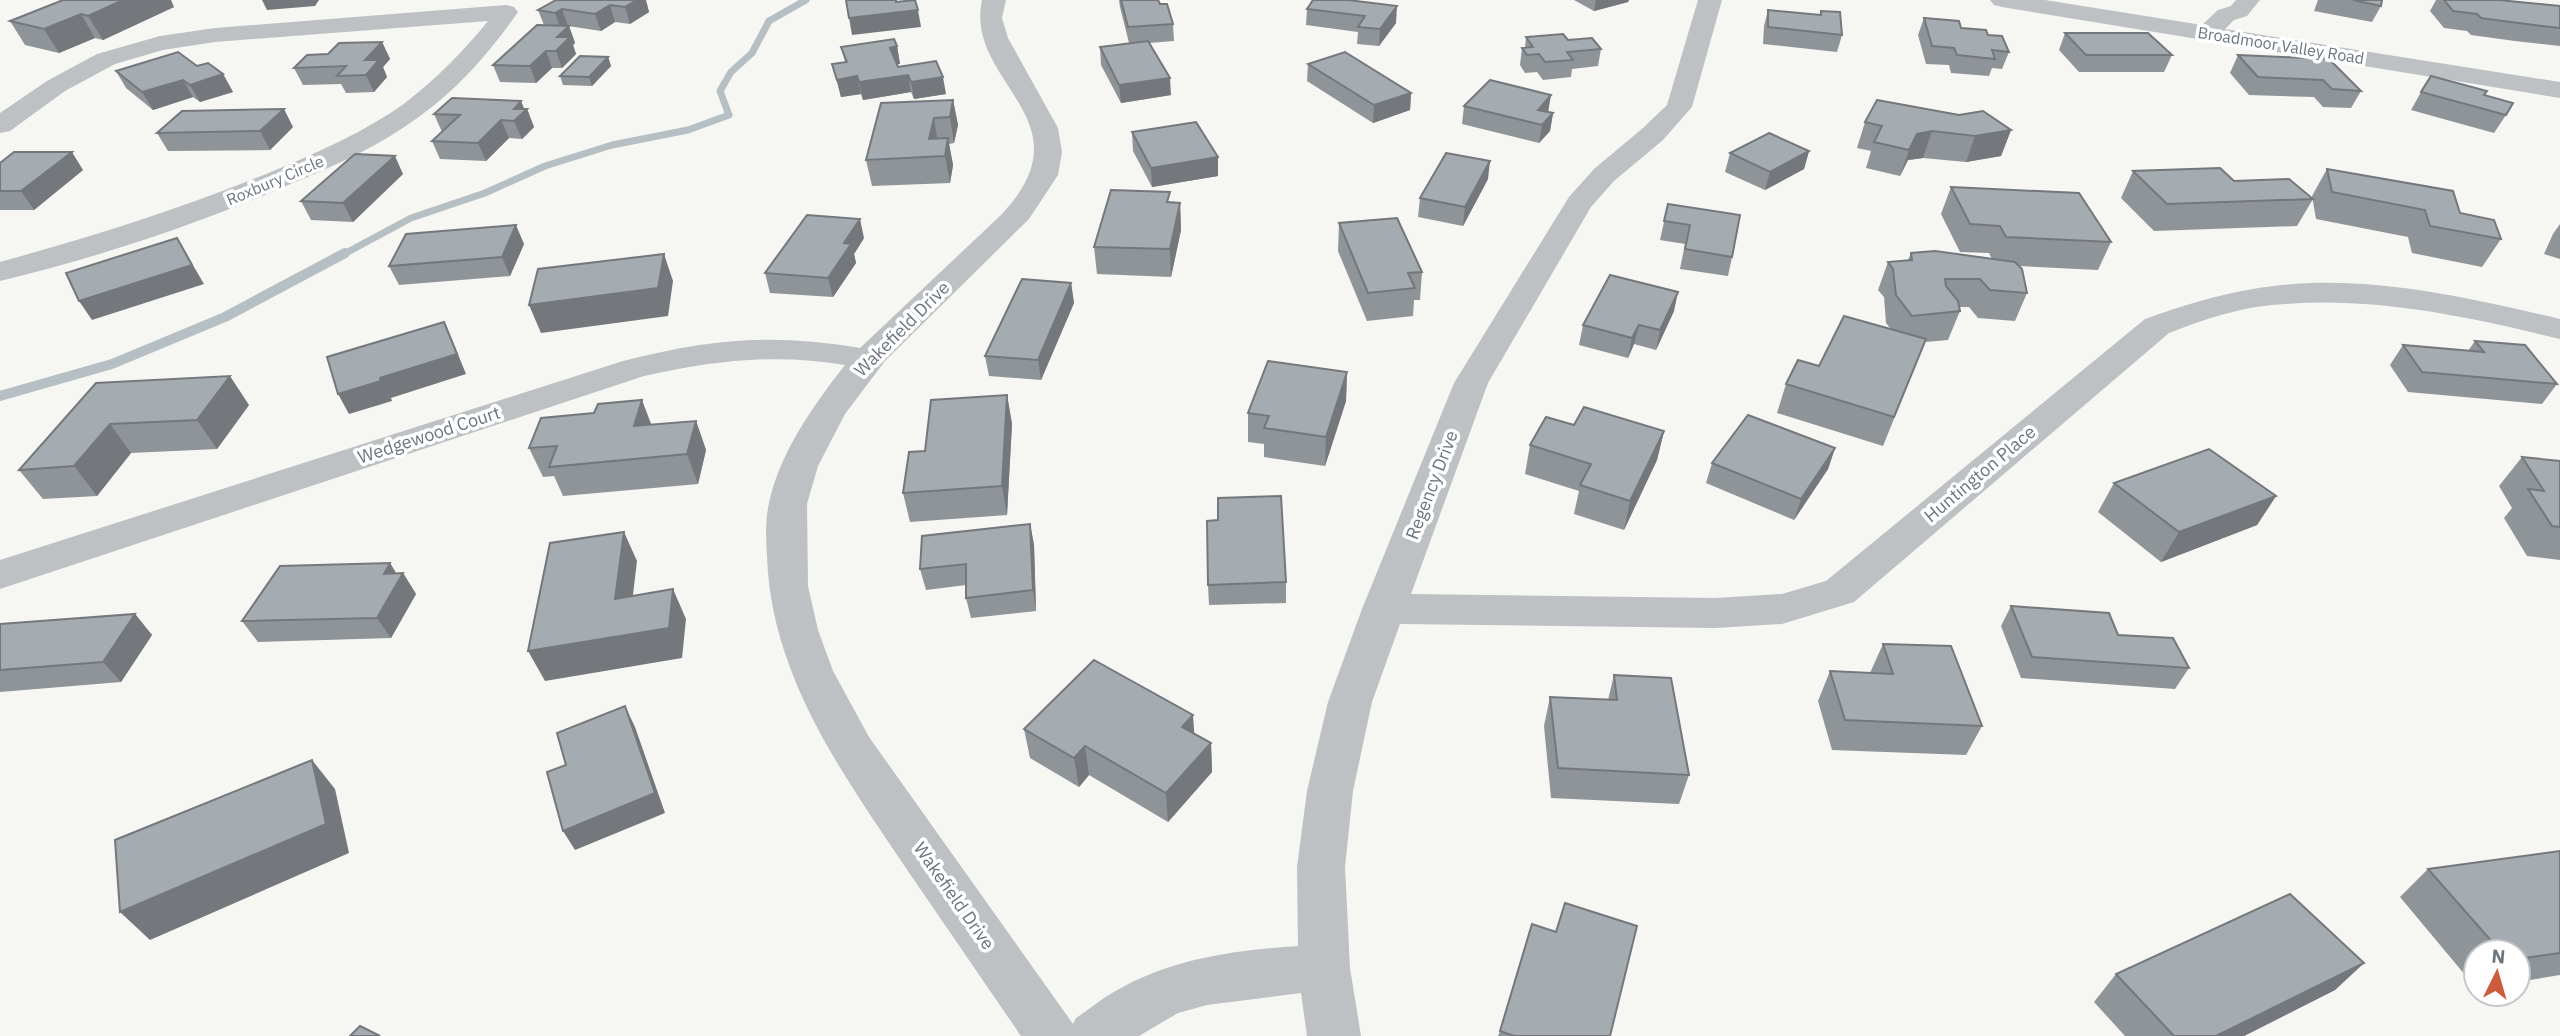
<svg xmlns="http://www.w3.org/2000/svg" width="2560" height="1036" font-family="'IBM Plex Sans',sans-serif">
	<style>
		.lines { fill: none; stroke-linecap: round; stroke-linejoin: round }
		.stream-far1 { stroke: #b6c0c4; stroke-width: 7 }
		.stream { stroke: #b6c0c4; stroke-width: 10 }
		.minor { fill: #bdc1c4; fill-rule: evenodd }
		.wall { fill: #8e9498 }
		.shaded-wall { fill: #74787c }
		.building { fill: #a5acb1; stroke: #74787c; stroke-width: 2 }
		.labels { text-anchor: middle; stroke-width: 7; stroke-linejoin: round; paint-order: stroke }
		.far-street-label { font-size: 16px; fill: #697680; stroke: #fff }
		.street-label { font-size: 18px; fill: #697680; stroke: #fff }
	</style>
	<rect width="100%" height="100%" fill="#f6f6f3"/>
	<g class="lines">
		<!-- stream-far1 -->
		<polyline class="stream-far1" points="342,255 411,218 485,193 545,166 612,145 688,130 729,115 720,91 731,72 752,53 769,21 806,0"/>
		<!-- stream -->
		<polyline class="stream" points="0,396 112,364 225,317 345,253"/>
		<!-- minor -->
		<g class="minor">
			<path d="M982,0h24l-4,18 6,20 50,90 4,24 -4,23 -29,44 -144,142 -40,53 -27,52 -11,38 1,82 10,44 15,41 36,66 204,287 3,-6c15,-10 29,-22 45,-30 54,-30 116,-38 177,-42l-1,-79 10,-76 21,-89 34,-93 92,-226 115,-186 25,-28 49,-41 24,-23 31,-105h24l-30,107 -29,33 -49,41 -23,26 -103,176 -77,211 304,4 67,-4 44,-13 319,-262c36,-13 71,-24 108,-30 102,-18 208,7 307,30v20c-99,-24 -201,-46 -304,-32 -30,5 -59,15 -87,26l-315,269 -72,22 -67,4 -315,-4 -28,78 -19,89 -8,76 5,101 11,68h-54l-6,-43 -94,12 -29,8 -39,23h-118c-37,-54 -74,-108 -111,-162 -65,-97 -139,-196 -143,-318 -1,-17 -2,-36 2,-53 11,-51 44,-97 76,-138 -69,-12 -133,-4 -201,11l-644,213v-29l623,-199c87,-22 148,-28 237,-13l141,-133c91,-96 -37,-131 -19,-215z"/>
			<polygon points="1990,0 2045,0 2202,25 2218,10 2231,6 2236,0 2260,0 2247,16 2234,20 2225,29 2560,82 2560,98 2002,7 1994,5"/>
			<path d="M506,5l8,2 4,5c-27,39 -59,76 -98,104 -39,29 -83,49 -127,67 -94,41 -193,74 -293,98v-19c94,-26 187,-55 278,-93 43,-18 88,-38 127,-66 31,-24 59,-52 83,-82l-273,21 -52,8 -48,14 -50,27 -55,40 -10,2v-20l47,-32 50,-27 63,-18 55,-8z"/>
		</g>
	</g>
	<!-- wall -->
	<g class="wall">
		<polygon points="63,0 174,7 103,40 95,38 59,53 25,45 10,21"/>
		<polygon points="556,0 648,5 647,6 649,12 630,24 615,22 601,31 568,26 567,26 569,26 575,43 573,45 576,54 562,68 552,68 536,83 500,82 493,65 544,25 538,10"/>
		<polygon points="1119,0 1158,0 1160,4 1173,24 1174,41 1149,43 1171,95 1121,103 1101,65 1100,47 1129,43 1120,7"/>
		<polygon points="1313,0 1396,23 1379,46 1357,44 1358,32 1306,25 1307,9"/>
		<polygon points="1574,0 1629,0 1628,2 1594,11"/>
		<polygon points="2318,0 2382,0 2381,6 2372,22 2314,11"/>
		<polygon points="2436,0 2499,0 2560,6 2560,46 2515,41 2471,35 2467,31 2444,28 2430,11"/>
		<polygon points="1768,10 1819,15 1821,11 1842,35 1837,52 1763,44 1764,26"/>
		<polygon points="1924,18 1988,35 2009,52 2002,69 1992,68 1989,76 1951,73 1949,65 1926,64 1918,35"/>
		<polygon points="2065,33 2172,55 2164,72 2079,72 2059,50"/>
		<polygon points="1526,37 1568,40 1601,49 1598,66 1572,69 1571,77 1543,80 1537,72 1525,73 1520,65 1522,48 1525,48"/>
		<polygon points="382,42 390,59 383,67 387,77 374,92 346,93 341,84 303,85 294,68 328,54"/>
		<polygon points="897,46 900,64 897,64 898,67 946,94 914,99 911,92 863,100 861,94 841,97 832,64 845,62 841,47"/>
		<polygon points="2238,55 2361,91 2351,108 2323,107 2314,97 2249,95 2230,73"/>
		<polygon points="608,57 611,66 592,86 563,85 560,76"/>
		<polygon points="1308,64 1411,93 1410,110 1373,123 1307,81"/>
		<polygon points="197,66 223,74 233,92 200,102 193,97 153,110 126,88 116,71"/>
		<polygon points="2421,92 2484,95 2506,115 2494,133 2411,110"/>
		<polygon points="953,100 958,125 954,143 949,144 953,165 950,183 872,186 866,160"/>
		<polygon points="521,101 524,109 527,109 534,127 522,139 509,138 486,161 440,159 432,141 442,132 434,114"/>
		<polygon points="1464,106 1553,113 1550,131 1539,143 1462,124"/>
		<polygon points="1865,122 2011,130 2001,156 1966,162 1923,158 1908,160 1900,176 1866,168 1871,151 1857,148"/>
		<polygon points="293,127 270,150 168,151 157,133"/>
		<polygon points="1132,132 1218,176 1152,187 1133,151"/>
		<polygon points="1809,151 1804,169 1765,190 1725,172 1730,153"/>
		<polygon points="0,163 83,170 34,210 0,210"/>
		<polygon points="2327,169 2460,213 2501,239 2482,267 2412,253 2408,237 2316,219 2312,196"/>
		<polygon points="2133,171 2234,181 2313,199 2297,226 2154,231 2121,198"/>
		<polygon points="403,174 353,222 311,220 301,201"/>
		<polygon points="1488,179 1463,226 1418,217 1420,198"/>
		<polygon points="1951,187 2111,242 2098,270 2019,266 2027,293 2015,321 1978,318 1969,307 1959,307 1960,311 1948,340 1925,342 1883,446 1777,413 1786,384 1890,328 1886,323 1884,297 1878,290 1888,262 1908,260 1911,253 1992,259 1989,253 1960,252 1941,214"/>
		<polygon points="1170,203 1180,203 1181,230 1171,277 1097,274 1094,247"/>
		<polygon points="1668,204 1732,257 1728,276 1680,269 1685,244 1660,240"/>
		<polygon points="1339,223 1422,272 1420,300 1414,300 1413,316 1367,321 1338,251"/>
		<polygon points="2560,224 2560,259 2544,254 2553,234"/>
		<polygon points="864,238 854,254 856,263 833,297 770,293 765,273"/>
		<polygon points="524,244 510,276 399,285 389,266"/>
		<polygon points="1071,283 1074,303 1041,380 989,376 985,356"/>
		<polygon points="1674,311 1656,350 1634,344 1628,358 1579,345 1583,325"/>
		<polygon points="2475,341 2557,384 2542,404 2408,392 2390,365 2403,345 2468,351"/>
		<polygon points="1347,372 1346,401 1325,466 1264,457 1264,444 1248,442 1248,413"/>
		<polygon points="96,383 249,405 217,449 131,453 97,496 43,499 19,470"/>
		<polygon points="1007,395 1012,424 1007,515 910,522 903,493 925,451"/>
		<polygon points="696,421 706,450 698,484 563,496 554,476 543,477 529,448 652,425"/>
		<polygon points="1574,425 1664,431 1657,460 1624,530 1574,514 1579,491 1525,474 1530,445"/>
		<polygon points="1835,448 1828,469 1794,520 1706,483 1712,463"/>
		<polygon points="2522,457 2560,461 2560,560 2527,556 2504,518 2512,508 2499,486"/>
		<polygon points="2114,483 2276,496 2257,525 2161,562 2098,512"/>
		<polygon points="1218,520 1286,582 1286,603 1209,605 1208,585"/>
		<polygon points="1030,524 1034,545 1036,611 971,618 966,598 966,585 926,590 920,569"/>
		<polygon points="390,563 396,573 403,573 416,594 391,638 258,642 242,621"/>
		<polygon points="2011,606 2118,635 2189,668 2175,689 2021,678 2001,626"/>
		<polygon points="135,614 152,635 121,682 0,692 0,624"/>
		<polygon points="1883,644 1982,726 1966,755 1832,750 1818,701 1830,671 1870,673"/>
		<polygon points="1614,675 1689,775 1679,804 1551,798 1544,726 1550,697 1608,700"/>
		<polygon points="1024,729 1195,734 1211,743 1212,772 1168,822 1089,775 1079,787 1030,758"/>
		<polygon points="2560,851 2560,975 2518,982 2518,952 2476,952 2476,988 2400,897 2428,869"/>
		<polygon points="2364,963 2335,990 2244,1036 2125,1036 2094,1002 2116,974"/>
		<polygon points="1500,1031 1610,1036 1498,1036"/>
	</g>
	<!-- shaded-wall -->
	<g class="shaded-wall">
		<polygon points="123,0 171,0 174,7 103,40 88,16"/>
		<polygon points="262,0 319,0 315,6 267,10"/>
		<polygon points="636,0 646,0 649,12 630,24 625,7"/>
		<polygon points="1596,0 1629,0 1628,2 1594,11"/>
		<polygon points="610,5 615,22 601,31 595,14"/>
		<polygon points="1397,6 1396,23 1379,46 1380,29"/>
		<polygon points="562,9 568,26 561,30 555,13"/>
		<polygon points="918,10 921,27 852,35 849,18"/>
		<polygon points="81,14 95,38 59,53 44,29"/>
		<polygon points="569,26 575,43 573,45 576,54 562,68 556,51 557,37"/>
		<polygon points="382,42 390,59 383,67 387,77 374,92 366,75 365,60"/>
		<polygon points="897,46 900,64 893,65 890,48"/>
		<polygon points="546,51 552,68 536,83 530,66"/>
		<polygon points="608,57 611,66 592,86 589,77"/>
		<polygon points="223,74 233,92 200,102 190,85"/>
		<polygon points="908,75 911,92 863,100 859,82"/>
		<polygon points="857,76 861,94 841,97 837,80"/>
		<polygon points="943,77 946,94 914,99 911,82"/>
		<polygon points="1170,78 1171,95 1121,103 1119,85"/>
		<polygon points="183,80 193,97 153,110 142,92"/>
		<polygon points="1411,93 1410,110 1373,123 1374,105"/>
		<polygon points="1551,95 1548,113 1538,110"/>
		<polygon points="953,100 958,125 954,143 950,117"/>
		<polygon points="521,101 525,111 527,109 534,127 522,139 514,121 514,109"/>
		<polygon points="284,109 293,127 270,150 260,131"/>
		<polygon points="1553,113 1550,131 1539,143 1542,125"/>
		<polygon points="934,118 938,144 929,139"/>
		<polygon points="501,120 509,138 486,161 478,143"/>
		<polygon points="2011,130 2001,156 1966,162 1975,136"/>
		<polygon points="1932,131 1923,158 1908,160 1900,176 1909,150 1917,134"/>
		<polygon points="948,138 953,165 950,183 945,156"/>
		<polygon points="1809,151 1804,169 1765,190 1770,172"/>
		<polygon points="72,152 83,170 34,210 21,191"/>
		<polygon points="395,156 403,174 353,222 343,203"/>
		<polygon points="1218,157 1218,176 1152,187 1151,168"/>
		<polygon points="1490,161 1488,179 1463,226 1465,207"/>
		<polygon points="1180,203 1181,230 1171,277 1170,249"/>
		<polygon points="860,219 864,238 854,254 856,263 833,297 828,278 844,243"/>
		<polygon points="516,225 524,244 510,276 502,257"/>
		<polygon points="177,238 204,284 92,320 79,301"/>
		<polygon points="664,254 673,281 668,316 541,333 529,305"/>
		<polygon points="1071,283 1074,303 1041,380 1038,360"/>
		<polygon points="1678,292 1674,311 1656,350 1660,330"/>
		<polygon points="444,322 453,342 466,374 391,398 392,401 349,414 338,394 380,378"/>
		<polygon points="1639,325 1634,344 1628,358 1632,338"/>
		<polygon points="1347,372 1346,401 1325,466 1326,437"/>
		<polygon points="230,376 249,405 217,449 197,420"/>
		<polygon points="1007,395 1012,424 1007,515 1002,486"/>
		<polygon points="642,400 653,429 634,426"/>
		<polygon points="696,421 706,450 698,484 687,454"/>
		<polygon points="110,424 131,453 97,496 74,466"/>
		<polygon points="1664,431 1657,460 1624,530 1630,501"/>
		<polygon points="1835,448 1828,469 1794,520 1801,499"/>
		<polygon points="2276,496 2257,525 2161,562 2179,532"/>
		<polygon points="1030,524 1034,545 1036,611 1033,590"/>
		<polygon points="624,532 637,561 629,628 615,599"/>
		<polygon points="390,563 400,580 403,573 416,594 391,638 377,618 384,574"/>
		<polygon points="673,589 686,619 682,658 545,681 528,651"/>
		<polygon points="135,614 152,635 121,682 103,662"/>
		<polygon points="625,706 635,727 665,813 575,850 563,831"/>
		<polygon points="1193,715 1195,744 1182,727"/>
		<polygon points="1211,743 1212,772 1168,822 1166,793"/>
		<polygon points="1085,746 1089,775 1079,787 1074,758"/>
		<polygon points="312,760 335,789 349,853 150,940 120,912"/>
		<polygon points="2364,963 2335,990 2244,1036 2216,1036"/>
	</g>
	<!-- building -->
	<g class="building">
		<polygon points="63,0 123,0 88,16 81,14 44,29 10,21"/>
		<polygon points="556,0 637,0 625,7 610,5 595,14 562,9 555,13 538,10"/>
		<polygon points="846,0 896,0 896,2 915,0 918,10 849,18"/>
		<polygon points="1121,0 1158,0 1160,4 1167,4 1173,24 1128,27"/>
		<polygon points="1313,0 1348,0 1397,6 1380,29 1358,27 1365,16 1307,9"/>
		<polygon points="2353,0 2382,0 2381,6"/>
		<polygon points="2444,0 2499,0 2560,6 2560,28 2526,24 2481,18 2477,14 2453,11"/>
		<polygon points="1768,10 1821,15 1821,11 1840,12 1842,35 1768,27"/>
		<polygon points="1924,18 1959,21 1961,28 1986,30 1988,35 2002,36 2009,52 1992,50 1995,59 1957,55 1954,48 1932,46"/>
		<polygon points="537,25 569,26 557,37 570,37 556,51 546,51 530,66 493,65"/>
		<polygon points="2065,33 2148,33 2172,55 2086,55"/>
		<polygon points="1563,34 1568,40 1592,38 1601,49 1567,52 1573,60 1545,62 1539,54 1527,55 1522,48 1533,47 1526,37"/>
		<polygon points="894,39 897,46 890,48 898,67 936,61 943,77 911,82 908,75 859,82 857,76 837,80 832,64 847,62 841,47"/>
		<polygon points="1148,41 1170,78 1119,85 1100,47"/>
		<polygon points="382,42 365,60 379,60 366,75 337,76 346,66 294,68 307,55 328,54 339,43"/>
		<polygon points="178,52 197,66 208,63 223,74 190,85 183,80 142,92 116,71"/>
		<polygon points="1345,52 1411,93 1374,105 1308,64"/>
		<polygon points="2238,55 2329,59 2361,91 2332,89 2323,80 2258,77"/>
		<polygon points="580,56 608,57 589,77 560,76"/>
		<polygon points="2431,76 2487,91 2484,95 2513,103 2506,115 2421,92"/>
		<polygon points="1490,80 1551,95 1538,110 1553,113 1542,125 1464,106"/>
		<polygon points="452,98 521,101 514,109 527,109 514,121 501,120 478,143 432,141 460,115 434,114"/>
		<polygon points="953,100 950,117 934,118 929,139 948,138 945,156 866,160 881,103"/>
		<polygon points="1877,100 1959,115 1983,111 2011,130 1975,136 1932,131 1917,134 1909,150 1874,142 1882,126 1865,122"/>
		<polygon points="284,109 260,131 157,133 182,111"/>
		<polygon points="1196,122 1218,157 1151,168 1132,132"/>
		<polygon points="1769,133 1809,151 1770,172 1730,153"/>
		<polygon points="14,152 72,152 21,191 0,191 0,163"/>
		<polygon points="1446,153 1490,161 1465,207 1420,198"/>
		<polygon points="355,154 395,156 343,203 301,201"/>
		<polygon points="2220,168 2234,181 2289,179 2313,199 2167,204 2133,171"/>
		<polygon points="2327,169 2453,191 2460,213 2494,220 2501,239 2430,226 2425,210 2332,192"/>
		<polygon points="1951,187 2079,193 2111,242 2006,237 2000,226 1970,224"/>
		<polygon points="1111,190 1170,192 1167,202 1180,203 1170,249 1094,247"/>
		<polygon points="1668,204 1740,215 1732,257 1685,249 1690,225 1664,221"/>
		<polygon points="807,215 860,219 844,243 851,244 828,278 765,273"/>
		<polygon points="1397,218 1422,272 1408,273 1415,288 1368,293 1339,223"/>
		<polygon points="516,225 502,257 389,266 406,234"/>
		<polygon points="177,238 192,265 79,301 66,273"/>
		<polygon points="1935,251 2015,262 2022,269 2027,293 1990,290 1980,279 1945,279 1946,286 1958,301 1960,311 1912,316 1896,295 1893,269 1888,262 1912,260 1911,253"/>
		<polygon points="664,254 658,288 529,305 538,269"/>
		<polygon points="1610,275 1678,292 1660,330 1639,325 1632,338 1583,325"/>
		<polygon points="1022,279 1071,283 1038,360 985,356"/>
		<polygon points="1844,316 1926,339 1894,417 1786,384 1798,360 1819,366"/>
		<polygon points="444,322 457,354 380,378 381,381 338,394 327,357"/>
		<polygon points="2475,341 2525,345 2557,384 2422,372 2403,345 2484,352"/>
		<polygon points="1268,361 1347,372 1326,437 1264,428 1269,416 1248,413"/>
		<polygon points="230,376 197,420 110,424 74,466 19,470 96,383"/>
		<polygon points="1007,395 1002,486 903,493 909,452 925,451 931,400"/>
		<polygon points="642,400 634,426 696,421 687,454 549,467 557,446 529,448 541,418 594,413 598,404"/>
		<polygon points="1584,407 1664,431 1630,501 1580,485 1591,464 1530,445 1546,417 1574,425"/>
		<polygon points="1748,415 1835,448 1801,499 1712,463"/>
		<polygon points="2209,449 2276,496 2179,532 2114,483"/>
		<polygon points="2522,457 2560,461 2560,527 2552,526 2528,489 2544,491"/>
		<polygon points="1281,496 1286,582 1208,585 1207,521 1218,520 1218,498"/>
		<polygon points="1030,524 1033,590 966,598 966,564 920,569 922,536"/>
		<polygon points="624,532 615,599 673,589 669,628 528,651 550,543"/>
		<polygon points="390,563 384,574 403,573 377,618 242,621 280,566"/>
		<polygon points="2011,606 2109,613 2118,635 2173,638 2189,668 2032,657"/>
		<polygon points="135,614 103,662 0,670 0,624"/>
		<polygon points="1883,644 1951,646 1982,726 1845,720 1830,671 1893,674"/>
		<polygon points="1094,660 1193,715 1182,727 1211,743 1166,793 1085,746 1074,758 1024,729"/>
		<polygon points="1614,675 1671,678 1689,775 1558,768 1550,697 1617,700"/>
		<polygon points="625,706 655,793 563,831 547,772 566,765 557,733"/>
		<polygon points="312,760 326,824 120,912 115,840"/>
		<polygon points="2560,851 2560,953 2518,959 2518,952 2501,952 2428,869"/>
		<polygon points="2290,894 2364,963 2216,1036 2174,1036 2116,974"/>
		<polygon points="1565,903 1637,926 1610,1036 1514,1036 1500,1031 1532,924 1556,932"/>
		<polygon points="360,1026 380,1036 350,1036"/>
	</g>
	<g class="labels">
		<!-- far-street labels -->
		<g class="far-street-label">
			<text transform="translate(2281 45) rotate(9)" y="6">Broadmoor Valley Road</text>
			<text transform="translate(275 180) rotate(-23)" y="6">Roxbury Circle</text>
		</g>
		<!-- street labels -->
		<g class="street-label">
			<text transform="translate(902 329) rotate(-45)" y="6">Wakefield Drive</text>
			<text transform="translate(429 435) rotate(-18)" y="6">Wedgewood Court</text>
			<text transform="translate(1980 474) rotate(-40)" y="6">Huntington Place</text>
			<text transform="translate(1432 485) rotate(-69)" y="6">Regency Drive</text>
			<text transform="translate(954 896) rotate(55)" y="6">Wakefield Drive</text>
		</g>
	</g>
	<!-- north arrow -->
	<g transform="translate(2497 973) rotate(5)"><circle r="33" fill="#ffffff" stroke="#c3c8cc" stroke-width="2"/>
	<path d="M0-5L12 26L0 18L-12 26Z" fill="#cc5c3d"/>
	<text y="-10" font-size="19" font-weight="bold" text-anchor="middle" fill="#697680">N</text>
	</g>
</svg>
